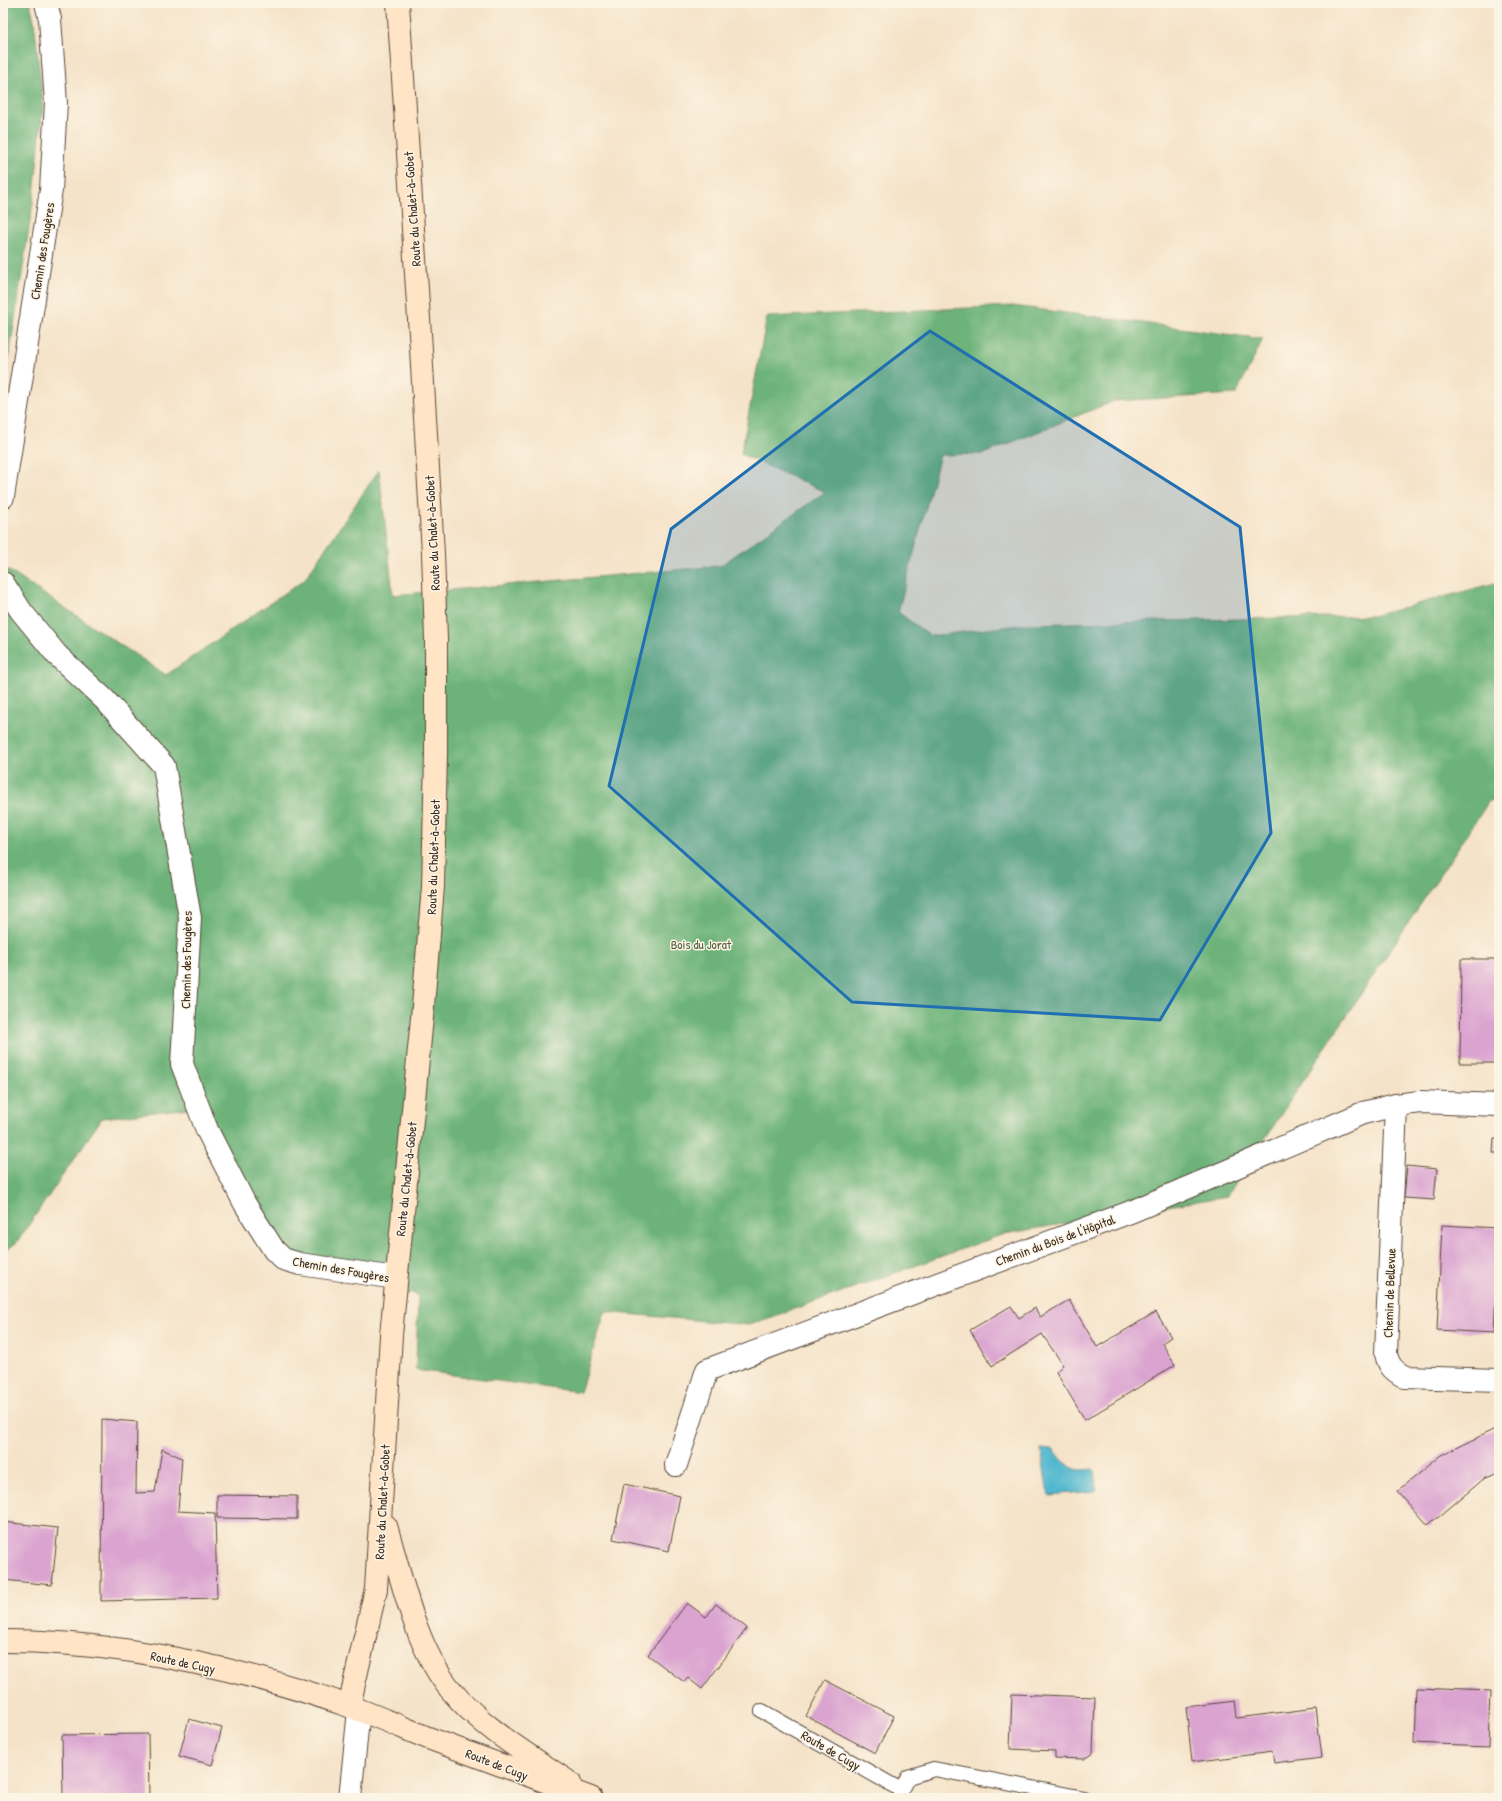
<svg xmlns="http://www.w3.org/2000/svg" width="1502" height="1801" font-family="'Patrick Hand',sans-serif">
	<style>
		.forest { fill: #6db379; stroke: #546e4c }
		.water { fill: #51b8cf; stroke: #467176 }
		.building { fill: #daa3d0 }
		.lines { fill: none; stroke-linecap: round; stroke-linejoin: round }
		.lane-casing { stroke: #574638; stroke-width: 16 }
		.street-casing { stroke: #574638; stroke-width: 24 }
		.secondary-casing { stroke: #574638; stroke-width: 24 }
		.lane { stroke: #fff; stroke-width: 14 }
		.street { stroke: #fff; stroke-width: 22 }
		.secondary { stroke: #ffe4c6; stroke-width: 22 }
		.marked { fill: #1f6fb2; fill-opacity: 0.2; stroke: #1f6fb2; stroke-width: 3; stroke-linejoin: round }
		.labels { text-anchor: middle; stroke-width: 3; stroke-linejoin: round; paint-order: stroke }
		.street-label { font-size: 13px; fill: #3b2a1e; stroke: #fcf5e5 }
		.park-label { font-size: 13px; fill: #525c40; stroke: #fcf5e5 }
	</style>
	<rect width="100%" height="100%" fill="#fcf5e5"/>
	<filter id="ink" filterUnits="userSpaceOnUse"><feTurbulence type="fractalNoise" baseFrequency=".025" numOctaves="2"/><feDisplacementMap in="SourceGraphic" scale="8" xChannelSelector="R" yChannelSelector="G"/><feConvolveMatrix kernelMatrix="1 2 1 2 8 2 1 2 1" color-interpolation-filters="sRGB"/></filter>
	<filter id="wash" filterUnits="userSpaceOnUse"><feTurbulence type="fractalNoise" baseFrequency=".012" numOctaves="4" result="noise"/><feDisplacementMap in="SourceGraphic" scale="16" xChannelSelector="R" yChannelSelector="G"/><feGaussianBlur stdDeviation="0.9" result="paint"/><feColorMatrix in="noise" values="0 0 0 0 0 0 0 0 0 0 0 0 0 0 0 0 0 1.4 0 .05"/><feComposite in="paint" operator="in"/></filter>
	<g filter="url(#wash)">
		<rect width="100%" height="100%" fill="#f5e3c9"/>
		<!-- forest -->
		<g class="forest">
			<polygon points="3,3 30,3 34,21 43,104 34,196 3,395"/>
			<polygon points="1013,306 1263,339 1236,394 1114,401 983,454 940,455 898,612 930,636 1028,624 1373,616 1499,582 1499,799 1489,801 1227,1196 1004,1234 749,1325 605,1312 580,1392 416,1370 418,1295 284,1252 246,1192 207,1106 102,1118 17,1242 3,1253 3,567 166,675 304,580 379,470 393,595 720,566 825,492 741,454 767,317"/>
		</g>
		<!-- water -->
		<path class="water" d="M1041,1449l13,1c15,17 15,22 39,19l2,2 2,18 -2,2 -45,4 -3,-6z"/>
		<g id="blocks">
			<!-- building -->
			<g class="building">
				<polygon points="1461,959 1499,959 1499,1063 1460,1063"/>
				<polygon points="1494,1139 1499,1139 1499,1153 1493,1153"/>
				<polygon points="1407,1166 1437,1169 1434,1200 1404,1198"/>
				<polygon points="1442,1225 1499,1228 1494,1333 1437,1330"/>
				<polygon points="1069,1300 1097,1347 1156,1312 1171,1337 1162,1343 1175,1365 1085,1420 1056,1372 1063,1365 1042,1334 992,1366 970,1330 1011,1306 1019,1318 1035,1308 1040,1317"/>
				<polygon points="102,1419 137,1422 136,1493 155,1492 162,1449 182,1458 178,1511 215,1513 217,1598 101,1601"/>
				<polygon points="1499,1427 1499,1472 1486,1477 1428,1526 1397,1491 1441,1455"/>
				<polygon points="624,1484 680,1496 669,1551 613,1539"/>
				<polygon points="217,1495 297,1496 297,1519 217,1518"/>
				<polygon points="3,1522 58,1528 52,1585 3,1580"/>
				<polygon points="687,1603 706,1617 716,1604 747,1628 702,1689 688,1678 684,1682 648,1655"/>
				<polygon points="825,1680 894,1716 875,1753 806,1716"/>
				<polygon points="1416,1688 1491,1691 1489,1746 1414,1743"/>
				<polygon points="1012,1694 1095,1697 1093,1753 1084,1759 1055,1758 1055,1751 1010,1749"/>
				<polygon points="1235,1701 1237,1718 1316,1708 1322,1757 1274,1763 1272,1752 1192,1762 1186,1707"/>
				<polygon points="189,1719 222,1728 212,1765 179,1756"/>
				<polygon points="148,1734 149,1798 63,1798 62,1735"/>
			</g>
		</g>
	</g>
	<g filter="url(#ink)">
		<use href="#blocks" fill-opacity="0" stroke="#574638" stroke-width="1"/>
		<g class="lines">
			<defs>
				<polyline id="lane" points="762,1711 901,1790 908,1777 934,1769 1084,1798"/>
				<g id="street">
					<polyline points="3,497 51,190 56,103 50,19 46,3"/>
					<polyline points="3,583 21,611 57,655 105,700 164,766 190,918 182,1064 207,1130 245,1204 274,1250 283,1259 300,1264 396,1278"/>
					<path d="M1396,1105l-10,249c3,13 8,17 19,23l94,3"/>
					<polyline points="676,1465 707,1370 1133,1211 1363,1113 1396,1105 1420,1102 1499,1105"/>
					<polyline points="350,1798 359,1710"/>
				</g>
				<g id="secondary">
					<path d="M386,1526c16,53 29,120 64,163 32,39 79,66 120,94"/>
					<path d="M3,1641c117,0 236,27 346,65 25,9 50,20 74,30 56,21 112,42 168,62"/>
					<polyline points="349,1706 376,1589 391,1335 422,1018 433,887 436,753 436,639 433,553 421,349 398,3"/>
				</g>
			</defs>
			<!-- lane casing -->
			<use href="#lane" class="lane-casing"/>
			<!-- street casing -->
			<use href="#street" class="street-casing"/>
			<!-- secondary casing -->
			<use href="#secondary" class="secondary-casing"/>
			<!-- lane -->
			<use href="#lane" class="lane"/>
			<!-- street -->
			<use href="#street" class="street"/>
			<!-- secondary -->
			<use href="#secondary" class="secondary"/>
		</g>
	</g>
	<!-- marked area -->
	<path class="marked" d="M930,331l310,196 31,306 -111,187 -308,-18 -243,-216 62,-257z"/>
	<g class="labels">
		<!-- street labels -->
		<g class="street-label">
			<text transform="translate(412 209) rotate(-94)" y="5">Route du Chalet-à-Gobet</text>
			<text transform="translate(42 251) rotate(-81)" y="5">Chemin des Fougères</text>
			<text transform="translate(432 533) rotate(-93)" y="5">Route du Chalet-à-Gobet</text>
			<text transform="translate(433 857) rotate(-88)" y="5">Route du Chalet-à-Gobet</text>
			<text transform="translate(186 960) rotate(-89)" y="5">Chemin des Fougères</text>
			<text transform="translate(406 1179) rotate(-84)" y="5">Route du Chalet-à-Gobet</text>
			<text transform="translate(1055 1240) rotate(-20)" y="5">Chemin du Bois de l'Hôpital</text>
			<text transform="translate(341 1269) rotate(10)" y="5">Chemin des Fougères</text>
			<text transform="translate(1389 1293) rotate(-88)" y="5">Chemin de Bellevue</text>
			<text transform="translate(382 1502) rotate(-87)" y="5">Route du Chalet-à-Gobet</text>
			<text transform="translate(183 1662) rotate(12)" y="5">Route de Cugy</text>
			<text transform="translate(831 1750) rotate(30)" y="5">Route de Cugy</text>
			<text transform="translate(497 1764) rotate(21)" y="5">Route de Cugy</text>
		</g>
		<!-- park labels -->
		<g class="park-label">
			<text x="701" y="949">Bois du Jorat</text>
		</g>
	</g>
	<!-- margin -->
	<rect width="1502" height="1801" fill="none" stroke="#fcf5e5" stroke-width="16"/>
</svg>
